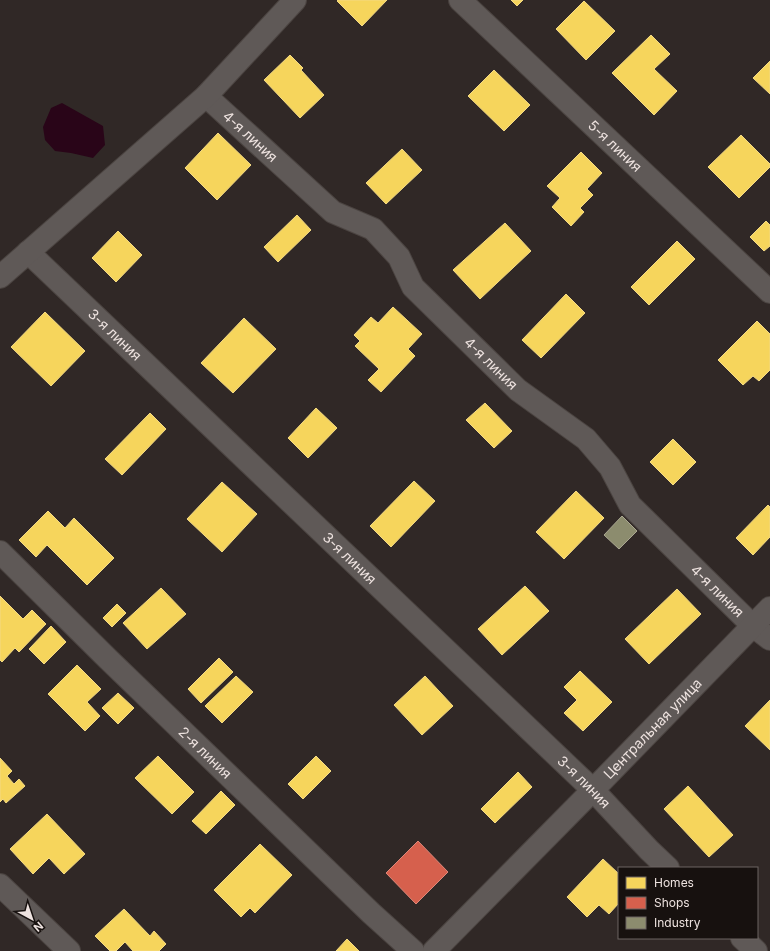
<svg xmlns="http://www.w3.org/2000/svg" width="770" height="951" font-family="Inter,sans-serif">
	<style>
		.water { fill: #290518 }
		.homes { fill: #f6d55c; stroke: #f3d983 }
		.shops { fill: #d6604d; stroke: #dd8779 }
		.industry { fill: #8c8c6e; stroke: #a9a690 }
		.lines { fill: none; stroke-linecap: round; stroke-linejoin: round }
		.street-casing { stroke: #4b4441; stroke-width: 24 }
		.street { stroke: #5f5957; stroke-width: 22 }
		.labels { text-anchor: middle; stroke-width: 4; stroke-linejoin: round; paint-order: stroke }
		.street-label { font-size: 14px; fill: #ede2df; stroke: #17110f }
	</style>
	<rect width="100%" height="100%" fill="#302826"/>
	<!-- water -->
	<polygon class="water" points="62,103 103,126 105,145 93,158 71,153 55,151 45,140 43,127 51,108"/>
	<!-- homes -->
	<g class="homes">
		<polygon points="338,0 387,0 362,26 337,1"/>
		<polygon points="511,0 523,0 517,6"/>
		<polygon points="584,1 615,31 586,60 556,29"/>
		<polygon points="651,35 670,54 654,69 677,91 654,115 612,73"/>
		<polygon points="290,55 303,68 301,70 324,95 300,118 264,80"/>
		<polygon points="770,61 770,94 753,78"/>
		<polygon points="494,70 530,105 504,131 468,96"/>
		<polygon points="218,133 251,165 217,200 185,168"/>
		<polygon points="741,135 770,164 770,167 739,198 708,167"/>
		<polygon points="402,149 422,170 386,204 366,183"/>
		<polygon points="581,152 602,173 587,189 593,195 580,208 584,212 571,226 552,207 560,198 547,186"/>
		<polygon points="297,215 311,230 278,262 264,247"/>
		<polygon points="766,221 770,225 770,246 764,251 750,237"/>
		<polygon points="505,223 531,251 480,299 453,270"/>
		<polygon points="118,231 142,255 116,282 92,258"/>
		<polygon points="677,241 695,259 649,305 631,287"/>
		<polygon points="566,294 585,313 541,358 522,340"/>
		<polygon points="393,307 422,334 408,349 415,356 381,392 368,380 379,369 355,346 360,341 354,335 371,317 378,323"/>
		<polygon points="45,312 85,351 51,386 11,347"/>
		<polygon points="244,318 276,349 233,393 201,363"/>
		<polygon points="757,321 770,334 770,370 759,381 753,376 743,385 718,360"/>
		<polygon points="485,403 512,431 494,448 466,420"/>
		<polygon points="316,408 337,428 308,458 288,438"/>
		<polygon points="150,413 166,429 122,475 105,459"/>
		<polygon points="673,439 696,462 673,485 650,462"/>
		<polygon points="414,481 435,501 391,547 370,526"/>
		<polygon points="222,482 257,514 222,552 187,519"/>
		<polygon points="576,491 604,518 564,559 536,532"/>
		<polygon points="768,505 770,507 770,537 753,555 736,538"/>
		<polygon points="48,511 65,528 74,518 114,558 87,585 47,545 36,557 19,540"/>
		<polygon points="525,586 549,611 502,655 478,629"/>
		<polygon points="161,588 186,614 147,649 123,623"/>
		<polygon points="677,589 701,614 649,664 625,639"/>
		<polygon points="0,596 23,619 32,610 46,624 19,652 15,648 2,662 0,660"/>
		<polygon points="117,604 126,613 112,627 103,618"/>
		<polygon points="51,626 66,642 44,664 29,649"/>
		<polygon points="219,658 233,672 201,703 188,689"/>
		<polygon points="77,665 101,689 87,702 100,716 85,731 48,694"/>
		<polygon points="580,671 612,702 583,731 564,713 577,700 564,687"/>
		<polygon points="236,676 253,692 222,723 205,706"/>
		<polygon points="425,676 453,706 422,735 394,705"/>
		<polygon points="118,693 134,708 118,724 102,708"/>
		<polygon points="770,700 770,750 745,726"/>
		<polygon points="158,756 194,792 172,814 135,778"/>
		<polygon points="316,756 331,771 303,799 288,784"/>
		<polygon points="0,758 12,771 7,776 14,784 19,779 25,786 6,803 3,799 0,802"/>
		<polygon points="518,772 532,787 495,823 481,809"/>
		<polygon points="688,786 733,835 709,857 664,809"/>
		<polygon points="221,791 235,805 206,834 192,821"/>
		<polygon points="47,814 85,854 64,874 49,858 33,874 10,849"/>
		<polygon points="260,844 292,875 255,913 250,908 241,917 214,890"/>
		<polygon points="603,859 619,874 619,903 609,914 599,905 587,917 567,897"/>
		<polygon points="124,909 150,936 154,931 166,944 159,951 133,951 125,942 116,951 110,951 95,936"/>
		<polygon points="347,939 359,951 336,951"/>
	</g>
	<!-- shops -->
	<polygon class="shops" points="418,841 448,872 416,904 386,873"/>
	<!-- industry -->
	<polygon class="industry" points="622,516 637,531 619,549 604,535"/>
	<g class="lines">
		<defs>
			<g id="street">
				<path id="s1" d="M460,0l310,292"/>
				<path id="s2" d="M206,96l127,116 40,17 26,28 14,30 105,103 68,49 24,28 20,38 123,121 17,13"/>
				<path id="s3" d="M28,252l565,538 56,60 19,18"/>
				<polyline points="0,277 206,96 295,0"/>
				<path id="s4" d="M0,552l108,107 263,254 42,38"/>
				<polyline points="0,885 69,951"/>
				<polyline points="742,938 756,951"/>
				<path id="s5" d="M434,951l159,-161 177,-182"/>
			</g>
		</defs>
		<!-- street casing -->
		<use href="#street" class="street-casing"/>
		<!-- street -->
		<use href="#street" class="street"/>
	</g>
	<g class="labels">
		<!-- street labels -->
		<g class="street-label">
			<text dy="5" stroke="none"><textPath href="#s2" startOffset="60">4-я линия</textPath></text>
			<text dy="5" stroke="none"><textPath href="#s1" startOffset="213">5-я линия</textPath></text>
			<text dy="5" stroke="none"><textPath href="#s3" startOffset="120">3-я линия</textPath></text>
			<text dy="5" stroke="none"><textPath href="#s2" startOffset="396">4-я линия</textPath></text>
			<text dy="5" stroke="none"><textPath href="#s3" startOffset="444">3-я линия</textPath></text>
			<text dy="5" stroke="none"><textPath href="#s2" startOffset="720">4-я линия</textPath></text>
			<text dy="5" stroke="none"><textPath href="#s5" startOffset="312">Центральная улица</textPath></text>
			<text dy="5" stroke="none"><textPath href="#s4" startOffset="287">2-я линия</textPath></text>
			<text dy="5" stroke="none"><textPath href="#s3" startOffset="768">3-я линия</textPath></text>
		</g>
	</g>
	<!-- legend -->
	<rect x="618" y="867" width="140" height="72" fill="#17110f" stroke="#6d6562"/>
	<rect x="626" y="877" width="20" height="12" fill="#f6d55c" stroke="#6d6562"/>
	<text x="654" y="887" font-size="12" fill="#ede2df">Homes</text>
	<rect x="626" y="897" width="20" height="12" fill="#d6604d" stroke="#6d6562"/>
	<text x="654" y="907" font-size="12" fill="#ede2df">Shops</text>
	<rect x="626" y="917" width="20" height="12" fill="#8c8c6e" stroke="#6d6562"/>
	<text x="654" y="927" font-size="12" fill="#ede2df">Industry</text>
	<!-- north arrow -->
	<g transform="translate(32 919) rotate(140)" stroke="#17110f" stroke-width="3" paint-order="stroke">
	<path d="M0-3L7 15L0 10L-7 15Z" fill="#ede2df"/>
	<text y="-6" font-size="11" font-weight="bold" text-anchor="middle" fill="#ede2df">N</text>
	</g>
</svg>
